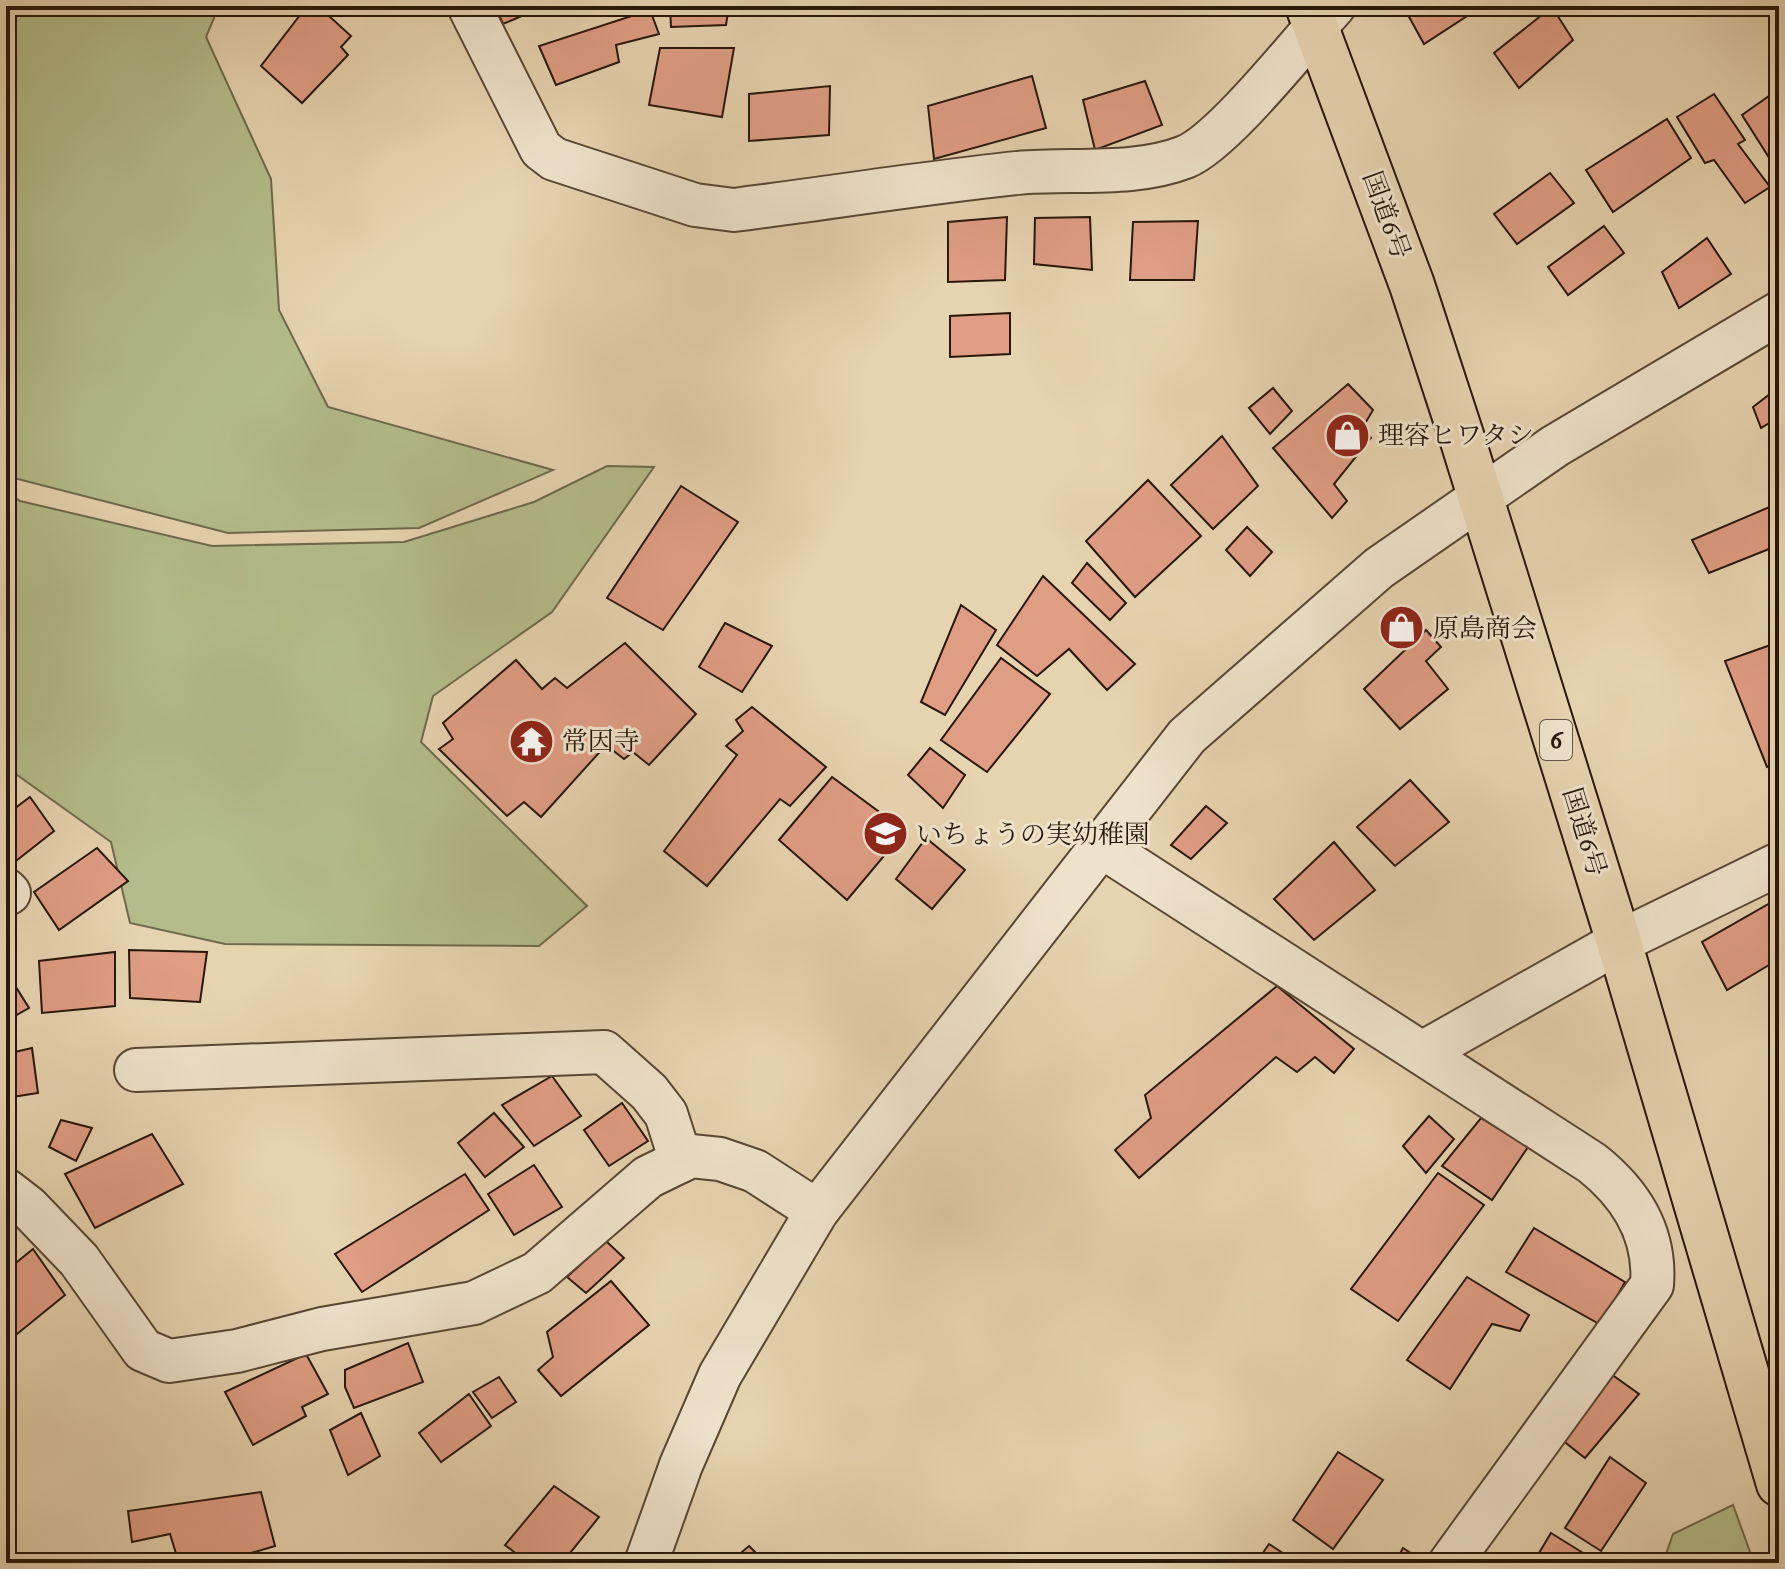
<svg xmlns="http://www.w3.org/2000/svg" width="1785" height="1569" font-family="'IM FELL Double Pica','Noto Serif JP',serif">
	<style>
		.green { fill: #b4bc8b; stroke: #6e6a4a; stroke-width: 2 }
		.building { fill: #df9d84; stroke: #28170a; stroke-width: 2 }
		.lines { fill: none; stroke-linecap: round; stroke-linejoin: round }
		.minor-casing { stroke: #584633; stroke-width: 46 }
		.highway-casing { stroke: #28170a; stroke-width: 48 }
		.minor { stroke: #efe2cb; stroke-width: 42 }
		.highway { stroke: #e6d3af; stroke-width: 44 }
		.labels { text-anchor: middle; stroke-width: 6; stroke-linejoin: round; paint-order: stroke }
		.shield { fill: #efe2cb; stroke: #645444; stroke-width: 2 }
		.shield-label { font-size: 24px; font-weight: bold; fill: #28170a }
		.street-label { font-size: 26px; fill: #28170a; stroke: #efe2cb }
		.poi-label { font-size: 26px; fill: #28170a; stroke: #efe2cb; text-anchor: start }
	</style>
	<rect width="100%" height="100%" fill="#e6d3af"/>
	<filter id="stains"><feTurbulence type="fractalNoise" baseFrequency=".0025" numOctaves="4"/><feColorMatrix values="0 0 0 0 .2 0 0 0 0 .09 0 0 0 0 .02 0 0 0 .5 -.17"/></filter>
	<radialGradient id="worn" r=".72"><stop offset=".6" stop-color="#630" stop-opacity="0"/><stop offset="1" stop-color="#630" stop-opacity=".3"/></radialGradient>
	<!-- green -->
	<g class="green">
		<polygon points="6,6 219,6 206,37 271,179 279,310 328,407 553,470 419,528 228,533 6,476"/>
		<polygon points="607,466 654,467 552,612 433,696 421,742 587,906 539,946 225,944 130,923 111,842 6,767 6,491 20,501 212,546 404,542 534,502"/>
		<polygon points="1733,1505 1754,1563 1663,1563 1673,1534"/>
	</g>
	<!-- building -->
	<g class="building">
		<polygon points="307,6 318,6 351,36 341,47 348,55 302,103 261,66"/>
		<polygon points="495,6 545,6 503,24"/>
		<polygon points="670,6 729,6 726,25 671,27"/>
		<polygon points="1423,6 1463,6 1467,16 1424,44 1408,15"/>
		<polygon points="1552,7 1573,40 1519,88 1494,53"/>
		<polygon points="650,10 659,34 616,45 619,62 556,85 539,46"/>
		<polygon points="660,48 734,48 722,117 649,105"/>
		<polygon points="1032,76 1046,128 934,159 928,106"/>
		<polygon points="1145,81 1162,125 1095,150 1083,100"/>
		<polygon points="830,86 829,135 749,141 749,94"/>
		<polygon points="1779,89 1779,164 1775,167 1742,115"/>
		<polygon points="1714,94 1745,140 1738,144 1770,187 1745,203 1714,160 1705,163 1677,117"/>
		<polygon points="1667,119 1691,158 1613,212 1586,170"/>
		<polygon points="1550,173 1574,203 1517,244 1494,214"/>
		<polygon points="1007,217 1005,280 948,282 948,222"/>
		<polygon points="1090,217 1092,270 1034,264 1035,218"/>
		<polygon points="1198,221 1194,280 1130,280 1133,222"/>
		<polygon points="1604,226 1624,253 1568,295 1548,267"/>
		<polygon points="1707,238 1731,274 1679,308 1662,272"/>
		<polygon points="1010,313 1010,354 950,357 950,316"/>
		<polygon points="1348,384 1373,410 1363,427 1371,438 1334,484 1347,501 1332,518 1273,448"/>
		<polygon points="1273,388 1292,411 1270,434 1249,408"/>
		<polygon points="1770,394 1779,406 1779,417 1761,428 1753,407"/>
		<polygon points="1222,436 1258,486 1213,529 1171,485"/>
		<polygon points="1148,480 1201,536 1135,597 1086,541"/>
		<polygon points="681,486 738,522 663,630 607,598"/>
		<polygon points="1779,503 1779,545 1709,573 1692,540"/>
		<polygon points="1247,527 1272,552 1250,576 1226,550"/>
		<polygon points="1087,563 1126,603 1110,620 1072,583"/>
		<polygon points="1043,576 1135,664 1107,690 1069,649 1037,676 997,645"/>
		<polygon points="961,605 996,630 945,715 921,702"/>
		<polygon points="725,623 772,646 742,692 699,667"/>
		<polygon points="1426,630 1441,647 1426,661 1448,689 1400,729 1364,689"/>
		<polygon points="1779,642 1779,762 1767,767 1725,661"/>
		<polygon points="625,643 696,714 649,765 633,752 624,759 606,745 541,817 524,802 507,816 439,749 453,739 443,723 516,660 542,689 555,678 567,688"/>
		<polygon points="1001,658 1050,694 987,772 941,740"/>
		<polygon points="752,707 826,767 790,806 780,799 707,886 664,851 737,755 726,746 743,731 736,720"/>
		<polygon points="930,748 965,775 943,808 908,775"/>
		<polygon points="832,777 905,831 847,900 779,840"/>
		<polygon points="1410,780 1449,822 1395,866 1357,827"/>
		<polygon points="30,797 54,831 7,868 6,815"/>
		<polygon points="1206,806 1227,823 1191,859 1171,845"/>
		<polygon points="926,838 965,870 932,909 896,879"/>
		<polygon points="1334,842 1375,890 1314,940 1274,899"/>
		<polygon points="97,848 128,881 59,930 34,892"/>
		<polygon points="1779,898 1779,959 1727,990 1702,942"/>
		<polygon points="129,950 207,952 200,1002 130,998"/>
		<polygon points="115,952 115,1006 42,1013 39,961"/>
		<polygon points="6,971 29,1008 6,1021"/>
		<polygon points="1277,986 1354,1049 1334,1073 1315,1057 1297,1072 1276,1057 1139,1178 1115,1150 1151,1118 1145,1095"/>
		<polygon points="32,1048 38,1093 6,1098 6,1054"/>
		<polygon points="552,1076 581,1116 534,1146 502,1105"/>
		<polygon points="622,1103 648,1141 609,1166 584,1130"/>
		<polygon points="494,1113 524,1147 485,1177 458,1143"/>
		<polygon points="1429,1116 1454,1139 1426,1173 1403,1146"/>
		<polygon points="1481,1118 1528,1147 1492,1200 1442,1166"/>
		<polygon points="61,1120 92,1128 76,1161 49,1147"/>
		<polygon points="152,1134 183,1184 95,1228 65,1174"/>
		<polygon points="534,1165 562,1207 514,1235 488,1194"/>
		<polygon points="1438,1173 1484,1205 1398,1321 1351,1289"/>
		<polygon points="465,1174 489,1210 362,1292 335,1254"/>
		<polygon points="1534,1228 1625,1282 1601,1325 1506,1272"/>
		<polygon points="606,1241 624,1258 586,1293 567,1277"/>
		<polygon points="33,1249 65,1295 6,1343 6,1271"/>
		<polygon points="1467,1277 1529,1315 1520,1331 1492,1324 1450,1389 1407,1360"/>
		<polygon points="611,1281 649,1325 561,1396 538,1370 553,1357 547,1332"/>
		<polygon points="408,1343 423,1382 354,1408 345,1387 345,1370"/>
		<polygon points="306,1354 328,1394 302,1407 306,1416 253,1445 225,1392"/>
		<polygon points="1604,1369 1639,1394 1585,1458 1557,1436"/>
		<polygon points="499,1377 516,1402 492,1418 473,1392"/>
		<polygon points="469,1394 491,1426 441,1462 419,1433"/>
		<polygon points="361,1413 380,1456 348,1475 330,1430"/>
		<polygon points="1338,1452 1383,1480 1333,1549 1293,1520"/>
		<polygon points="1610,1457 1646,1483 1601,1551 1565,1528"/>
		<polygon points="554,1486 599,1517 562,1563 528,1563 505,1545"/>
		<polygon points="261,1492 275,1546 221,1562 178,1560 170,1534 132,1542 128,1511"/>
		<polygon points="1551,1533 1596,1561 1533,1563"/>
		<polygon points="1269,1544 1298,1563 1256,1563"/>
		<polygon points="749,1546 766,1563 729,1563"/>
		<polygon points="1403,1548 1426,1563 1395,1563"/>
	</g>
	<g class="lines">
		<defs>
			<g id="minor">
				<path d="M469,6l72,143 13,10 141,46 39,5c94,-12 188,-27 283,-37 54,-5 117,4 168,-16 38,-15 118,-117 149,-151"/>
				<path d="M1101,846l491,317c39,31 64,71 60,122l-202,278"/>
				<polyline points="6,890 9,893"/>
				<polyline points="1422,1053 1619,942 1779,864"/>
				<polyline points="136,1070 604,1052 649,1092 666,1114 681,1161"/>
				<polyline points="6,1190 28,1207 79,1260 143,1350 169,1361 237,1351 322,1329 474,1303 537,1273 648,1177 691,1156 720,1159 755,1171 817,1211"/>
				<polyline points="646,1563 681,1465 720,1375 817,1211 1187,736 1379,568 1555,446 1779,313"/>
			</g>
			<polyline id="highway" points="1308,6 1412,285 1462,438 1619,942 1779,1484"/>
		</defs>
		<!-- minor casing -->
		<use href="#minor" class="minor-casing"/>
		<!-- highway casing -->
		<use href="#highway" class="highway-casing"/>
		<!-- minor -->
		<use href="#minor" class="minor"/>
		<!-- highway -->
		<use href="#highway" class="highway"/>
	</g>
	<!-- icons -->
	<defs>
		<symbol id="shop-disc" viewBox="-11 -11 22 22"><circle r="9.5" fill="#8f2418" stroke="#efe2cb"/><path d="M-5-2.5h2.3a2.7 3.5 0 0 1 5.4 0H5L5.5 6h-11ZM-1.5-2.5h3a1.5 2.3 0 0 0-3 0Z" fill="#fff"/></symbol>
		<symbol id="temple-disc" viewBox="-11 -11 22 22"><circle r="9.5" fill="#8f2418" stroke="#efe2cb"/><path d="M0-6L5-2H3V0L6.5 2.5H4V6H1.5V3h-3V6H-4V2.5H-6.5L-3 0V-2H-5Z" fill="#fff"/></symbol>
		<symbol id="school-disc" viewBox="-11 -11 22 22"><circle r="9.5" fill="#8f2418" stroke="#efe2cb"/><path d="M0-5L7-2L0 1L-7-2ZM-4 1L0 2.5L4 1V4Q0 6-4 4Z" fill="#fff"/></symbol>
	</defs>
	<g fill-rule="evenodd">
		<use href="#shop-disc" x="1322" y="410" width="51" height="51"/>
		<use href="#shop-disc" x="1376" y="602" width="51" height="51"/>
		<use href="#temple-disc" x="506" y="716" width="51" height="51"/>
		<use href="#school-disc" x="860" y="808" width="51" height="51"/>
	</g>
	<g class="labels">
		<!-- shield labels -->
		<rect class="shield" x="1540" y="720" width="32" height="40" rx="6"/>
		<g class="shield-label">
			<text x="1556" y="748">6</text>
		</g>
		<!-- street labels -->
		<g class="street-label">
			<text transform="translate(1387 215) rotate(70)" y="9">国道6号</text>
			<text transform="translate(1585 832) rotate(73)" y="9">国道6号</text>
		</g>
		<!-- poi labels -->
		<g class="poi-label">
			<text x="1378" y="444">理容ヒワタシ</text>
			<text x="1433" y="637">原島商会</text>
			<text x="562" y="750">常因寺</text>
			<text x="916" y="843">いちょうの実幼稚園</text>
		</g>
	</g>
	<!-- margin -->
	<rect width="1785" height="1569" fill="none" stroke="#e6d3af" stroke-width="32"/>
	<rect x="8" y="8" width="1769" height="1553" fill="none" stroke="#28170a" stroke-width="4"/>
	<rect x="16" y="16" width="1753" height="1537" fill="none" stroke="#28170a" stroke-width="2"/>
	<rect width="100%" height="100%" filter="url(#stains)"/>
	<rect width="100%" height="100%" fill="url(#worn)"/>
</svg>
